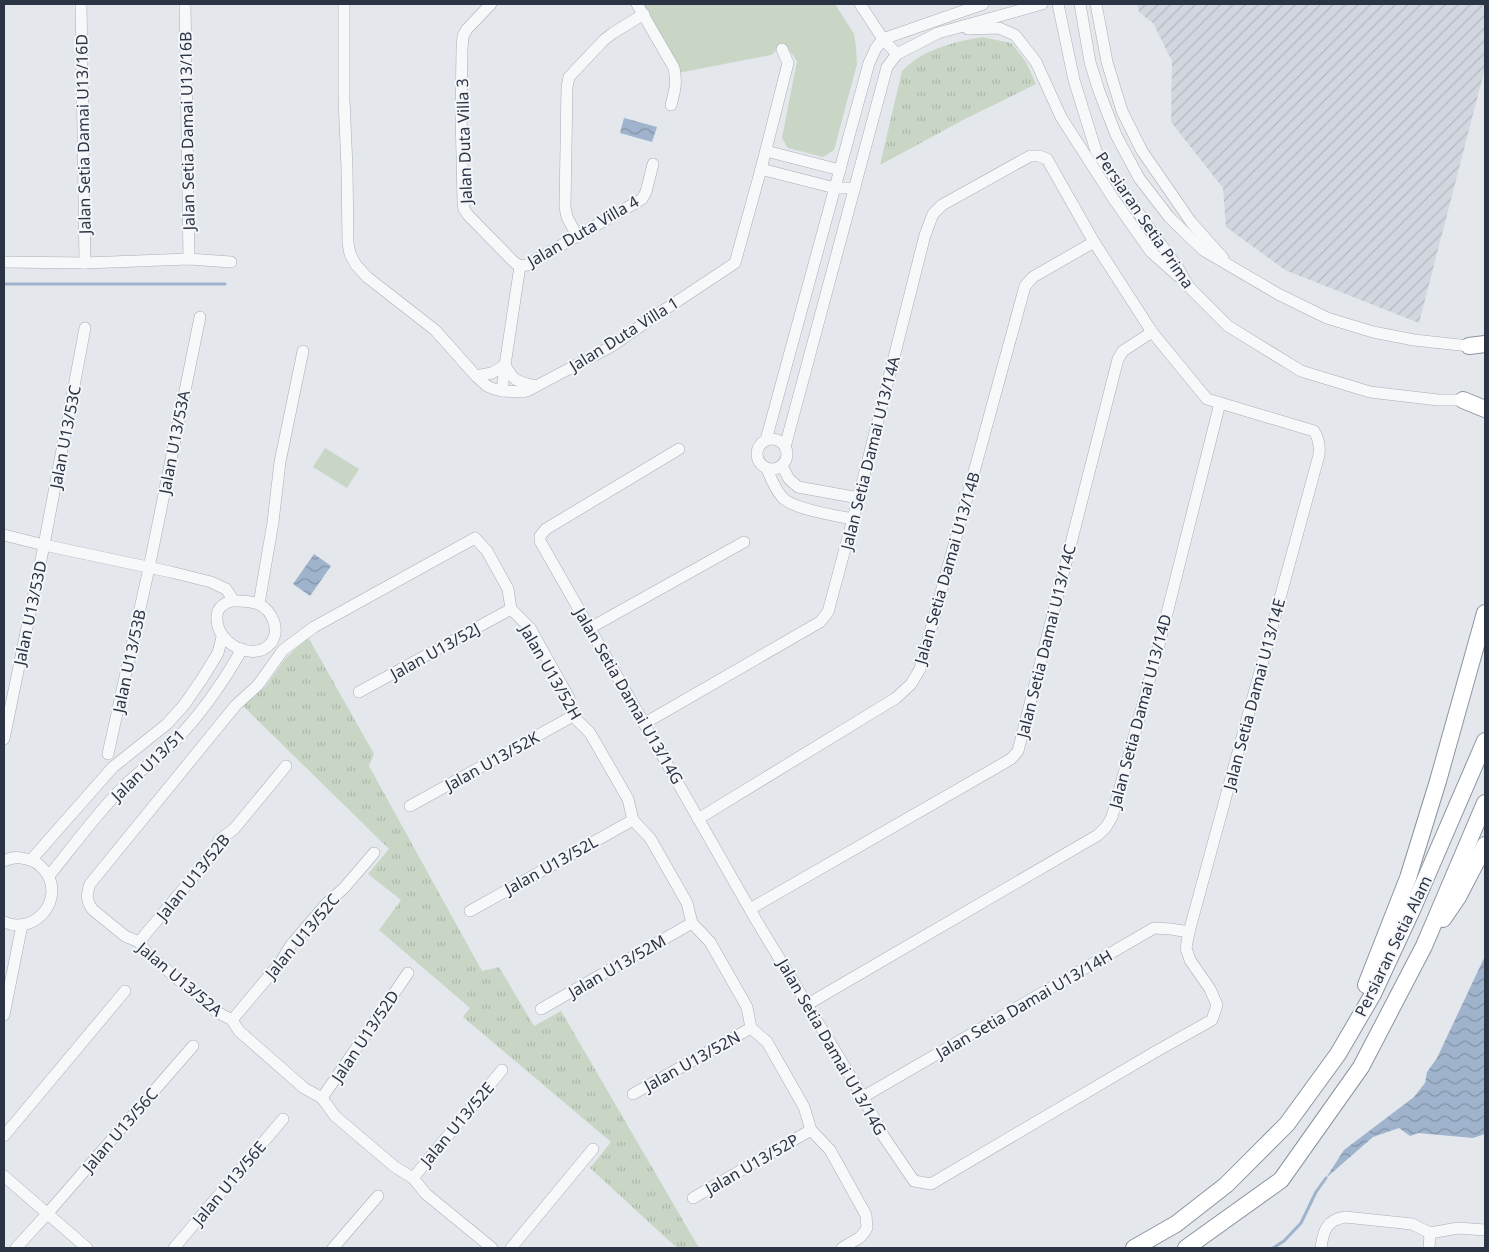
<svg xmlns="http://www.w3.org/2000/svg" width="1489" height="1252" font-family="'Noto Sans',sans-serif">
	<style>
		.industrial { fill: url(#industrial-furrows) }
		.grass { fill: #c9d6c5 }
		.park { fill: url(#park-tufts) }
		.water { fill: url(#water-waves) }
		.lines { fill: none; stroke-linecap: round; stroke-linejoin: round }
		.stream { stroke: #9fb4cc; stroke-width: 3 }
		.minor-casing { stroke: #a9aeb7; stroke-width: 12 }
		.highway-casing { stroke: #8b94a3; stroke-width: 18 }
		.minor { stroke: #f7f8fa; stroke-width: 11 }
		.highway { stroke: #fff; stroke-width: 16 }
		.labels { text-anchor: middle; stroke-width: 4; stroke-linejoin: round; paint-order: stroke }
		.street-label { font-size: 16px; fill: #2b3445; stroke: #f4f6f9 }
	</style>
	<defs>
		<pattern id="industrial-furrows" width="10" height="10" patternUnits="userSpaceOnUse" patternTransform="scale(1.25)"><rect width="10" height="10" fill="#d2d6de"/><path d="M-1 1l2-2M0 10L10 0M9 11l2-2" fill="none" stroke="#b4b8c0"/></pattern>
		<pattern id="park-tufts" width="24" height="20" patternUnits="userSpaceOnUse" patternTransform="scale(1.25)"><rect width="24" height="20" fill="#c9d6c5"/><path d="M3 7l-1-3M5 7V3M7 7l1-3M15 17l-1-3M17 17v-4M19 17l1-3" fill="none" stroke="#adb8ab"/></pattern>
		<pattern id="water-waves" width="16" height="10" patternUnits="userSpaceOnUse" patternTransform="scale(1.25)"><rect width="16" height="10" fill="#9fb4cc"/><path d="M0 5q4-4 8 0t8 0" fill="none" stroke="#8293a7"/></pattern>
	</defs>
	<rect width="100%" height="100%" fill="#e4e7ec"/>
	<!-- industrial -->
	<polygon class="industrial" points="1137,4 1485,4 1485,68 1419,323 1285,270 1226,227 1223,188 1171,122 1172,61 1153,23 1139,12"/>
	<!-- grass -->
	<g class="grass">
		<polygon points="642,4 835,4 854,34 856,47 857,64 834,150 823,157 788,148 782,138 797,61 785,44 771,55 678,73 665,42"/>
		<polygon points="325,448 359,469 347,488 313,467"/>
	</g>
	<!-- park -->
	<g class="park">
		<path d="M982,37l29,6 15,19 10,22 -73,36 -83,45 22,-94c20,-21 51,-29 80,-34z"/>
		<polygon points="308,637 374,754 369,766 482,971 499,967 534,1026 561,1011 699,1248 677,1248 590,1168 611,1142 463,1017 470,1008 379,930 401,900 368,874 389,849 243,706 265,687 285,659"/>
	</g>
	<!-- water -->
	<g class="water">
		<polygon points="624,118 657,127 652,142 620,133"/>
		<polygon points="314,554 331,566 310,596 293,584"/>
		<polygon points="1485,956 1485,1134 1473,1138 1418,1133 1410,1136 1399,1128 1373,1137 1326,1178 1344,1150 1414,1097 1425,1083 1427,1072 1437,1058"/>
	</g>
	<g class="lines">
		<!-- stream -->
		<g class="stream">
			<polyline points="4,284 225,284"/>
			<polyline points="1273,1248 1284,1241 1301,1223 1316,1192 1326,1178"/>
		</g>
		<defs>
			<g id="minor">
				<polyline points="81,4 85,263"/>
				<polyline points="185,4 189,259"/>
				<polyline points="344,4 344,99 347,168 348,243 350,254 356,265 367,277 435,330 476,376 487,386 494,389 502,391 523,392 529,390 612,346 649,320 735,263 761,169 788,63 782,49"/>
				<polyline points="491,4 467,29 463,36 462,49 461,112 463,202 464,209 468,215 515,263 520,266"/>
				<path d="M637,4l37,64c3,14 1,23 -3,37"/>
				<polyline points="860,4 883,39 897,54"/>
				<polyline points="1058,4 1074,80 1096,151 1127,197 1178,268 1188,286 1228,326 1301,371 1370,392 1438,400 1463,400"/>
				<polyline points="1080,4 1090,62 1099,91 1116,135 1139,178 1169,217 1203,250 1278,294 1327,318 1373,332 1414,340 1469,346"/>
				<polyline points="1096,4 1107,62 1122,111 1142,151 1191,222 1223,258"/>
				<polyline points="968,29 999,28 1015,35 1036,62 1061,117 1113,198 1151,252 1178,276"/>
				<polyline points="766,151 840,170"/>
				<polyline points="761,169 835,188 855,188"/>
				<polyline points="577,236 567,217 565,207 567,87 569,77 604,40 613,33 644,14"/>
				<polyline points="4,262 85,263 189,259 231,262"/>
				<polyline points="520,266 527,265 642,199 646,192 653,164"/>
				<path d="M476,376l16,-3 13,-8c9,17 13,17 31,21"/>
				<polyline points="502,391 505,365 520,266"/>
				<circle cx="772" cy="454" r="15"/>
				<polyline points="766,440 869,63 876,48 883,39 983,4"/>
				<polyline points="785,447 887,67 897,54 938,33 1042,4"/>
				<polyline points="782,466 789,479 798,487 859,498"/>
				<path d="M767,469c4,10 8,20 15,28 10,12 55,19 71,22"/>
				<polyline points="4,535 44,545 171,572 211,582 226,589 232,598 231,601"/>
				<path d="M231,601c9,0 18,-1 27,3 15,6 24,29 11,41 -17,17 -53,-2 -52,-27 0,-4 1,-9 4,-11 2,-3 7,-5 10,-6z"/>
				<polyline points="259,604 273,522 280,462 303,351"/>
				<polyline points="590,628 744,542"/>
				<polyline points="359,692 511,609"/>
				<path d="M645,723l175,-101 8,-10 25,-93 72,-284 8,-21 9,-9 88,-49h9l8,3 47,83 58,90 55,67 107,32c5,8 6,15 5,24l-130,477 -3,16 4,12 20,29 7,16 -5,15 -57,32 -224,132 -17,-3 -30,-44 -21,-40 -107,-177 -216,-379v-5l6,-7 133,-80"/>
				<polyline points="4,739 44,545 85,328"/>
				<polyline points="108,754 149,568 200,317"/>
				<polyline points="410,806 573,716"/>
				<polyline points="698,819 896,698 911,684 920,669 1025,286 1033,277 1094,242"/>
				<polyline points="31,860 113,767 167,724 184,705 202,679 218,653 222,637"/>
				<path d="M4,861c7,-4 15,-4 22,-2 8,1 14,6 19,12 21,28 -10,65 -41,51"/>
				<path d="M49,876c25,-31 48,-63 76,-91 16,-15 34,-28 49,-43 27,-28 49,-59 68,-93"/>
				<polyline points="750,909 1011,759 1018,751 1118,359 1123,351 1152,332"/>
				<polyline points="470,911 633,820"/>
				<polyline points="139,942 214,852 219,840 234,829 286,766"/>
				<polyline points="808,1004 1098,835 1106,827 1112,817 1158,649 1220,403"/>
				<polyline points="541,1009 692,923"/>
				<polyline points="4,1015 22,925"/>
				<polyline points="232,1020 280,963 291,945 327,903 344,888 374,853"/>
				<polyline points="633,1094 751,1028"/>
				<polyline points="863,1097 1154,928 1171,929 1189,932"/>
				<polyline points="322,1098 408,973"/>
				<polyline points="4,1136 125,991"/>
				<polyline points="4,1176 87,1248"/>
				<polyline points="413,1178 502,1070"/>
				<polyline points="693,1198 811,1130"/>
				<polyline points="16,1248 47,1214 193,1046"/>
				<polyline points="174,1248 283,1119"/>
				<polyline points="333,1248 378,1196"/>
				<path d="M492,1248l-66,-54 -13,-16 -18,-11 -60,-51 -13,-18 -18,-10 -65,-57 -7,-11 -15,-8 -69,-58 -9,-12 -14,-6 -32,-26c-7,-8 -7,-16 -3,-26l146,-179 22,-20 25,-35 31,-23 161,-89 12,13 21,38 3,20 19,19 39,70 4,18 17,17 38,66 5,21 17,18 37,65 5,20 18,19 37,65 4,21 16,14 37,65 7,23 19,20 36,65 1,13 -4,6 -4,4 -17,10"/>
				<polyline points="511,1248 593,1149"/>
				<path d="M1321,1248c2,-16 5,-28 24,-31l67,7 18,9 28,-5 27,2"/>
				<polyline points="1429,1248 1430,1233"/>
			</g>
			<g id="highway">
				<polyline points="1469,346 1485,344"/>
				<polyline points="1463,400 1485,409"/>
				<polyline points="1443,919 1458,897 1485,845"/>
				<polyline points="1366,985 1408,878 1438,781 1485,613"/>
				<polyline points="1134,1248 1176,1224 1226,1185 1287,1124 1338,1054 1373,994 1412,910 1485,741"/>
				<polyline points="1186,1248 1281,1180 1361,1067 1424,946 1485,803"/>
			</g>
		</defs>
		<!-- minor casing -->
		<use href="#minor" class="minor-casing"/>
		<!-- highway casing -->
		<use href="#highway" class="highway-casing"/>
		<!-- minor -->
		<use href="#minor" class="minor"/>
		<!-- highway -->
		<use href="#highway" class="highway"/>
	</g>
	<g class="labels">
		<!-- street labels -->
		<g class="street-label">
			<text transform="translate(187 131) rotate(-91)" y="6">Jalan Setia Damai U13/16B</text>
			<text transform="translate(83 134) rotate(-91)" y="6">Jalan Setia Damai U13/16D</text>
			<text transform="translate(464 141) rotate(-92)" y="6">Jalan Duta Villa 3</text>
			<text transform="translate(1145 220) rotate(56)" y="6">Persiaran Setia Prima</text>
			<text transform="translate(583 231) rotate(-30)" y="6">Jalan Duta Villa 4</text>
			<text transform="translate(624 334) rotate(-32)" y="6">Jalan Duta Villa 1</text>
			<text transform="translate(65 437) rotate(-79)" y="6">Jalan U13/53C</text>
			<text transform="translate(174 442) rotate(-79)" y="6">Jalan U13/53A</text>
			<text transform="translate(870 453) rotate(-76)" y="6">Jalan Setia Damai U13/14A</text>
			<text transform="translate(947 568) rotate(-74)" y="6">Jalan Setia Damai U13/14B</text>
			<text transform="translate(30 613) rotate(-78)" y="6">Jalan U13/53D</text>
			<text transform="translate(1046 641) rotate(-76)" y="6">Jalan Setia Damai U13/14C</text>
			<text transform="translate(435 651) rotate(-29)" y="6">Jalan U13/52J</text>
			<text transform="translate(129 661) rotate(-78)" y="6">Jalan U13/53B</text>
			<text transform="translate(551 672) rotate(60)" y="6">Jalan U13/52H</text>
			<text transform="translate(1254 694) rotate(-75)" y="6">Jalan Setia Damai U13/14E</text>
			<text transform="translate(629 696) rotate(60)" y="6">Jalan Setia Damai U13/14G</text>
			<text transform="translate(1140 711) rotate(-75)" y="6">Jalan Setia Damai U13/14D</text>
			<text transform="translate(492 761) rotate(-29)" y="6">Jalan U13/52K</text>
			<text transform="translate(148 765) rotate(-44)" y="6">Jalan U13/51</text>
			<text transform="translate(551 865) rotate(-29)" y="6">Jalan U13/52L</text>
			<text transform="translate(193 877) rotate(-51)" y="6">Jalan U13/52B</text>
			<text transform="translate(302 936) rotate(-50)" y="6">Jalan U13/52C</text>
			<text transform="translate(1393 946) rotate(-64)" y="6">Persiaran Setia Alam</text>
			<text transform="translate(617 966) rotate(-30)" y="6">Jalan U13/52M</text>
			<text transform="translate(180 979) rotate(40)" y="6">Jalan U13/52A</text>
			<text transform="translate(1024 1004) rotate(-30)" y="6">Jalan Setia Damai U13/14H</text>
			<text transform="translate(365 1036) rotate(-56)" y="6">Jalan U13/52D</text>
			<text transform="translate(832 1047) rotate(60)" y="6">Jalan Setia Damai U13/14G</text>
			<text transform="translate(692 1061) rotate(-29)" y="6">Jalan U13/52N</text>
			<text transform="translate(457 1124) rotate(-50)" y="6">Jalan U13/52E</text>
			<text transform="translate(120 1130) rotate(-49)" y="6">Jalan U13/56C</text>
			<text transform="translate(752 1164) rotate(-30)" y="6">Jalan U13/52P</text>
			<text transform="translate(229 1183) rotate(-50)" y="6">Jalan U13/56E</text>
		</g>
	</g>
	<!-- border -->
	<rect width="1489" height="1252" fill="none" stroke="#2b3445" stroke-width="10"/>
</svg>
